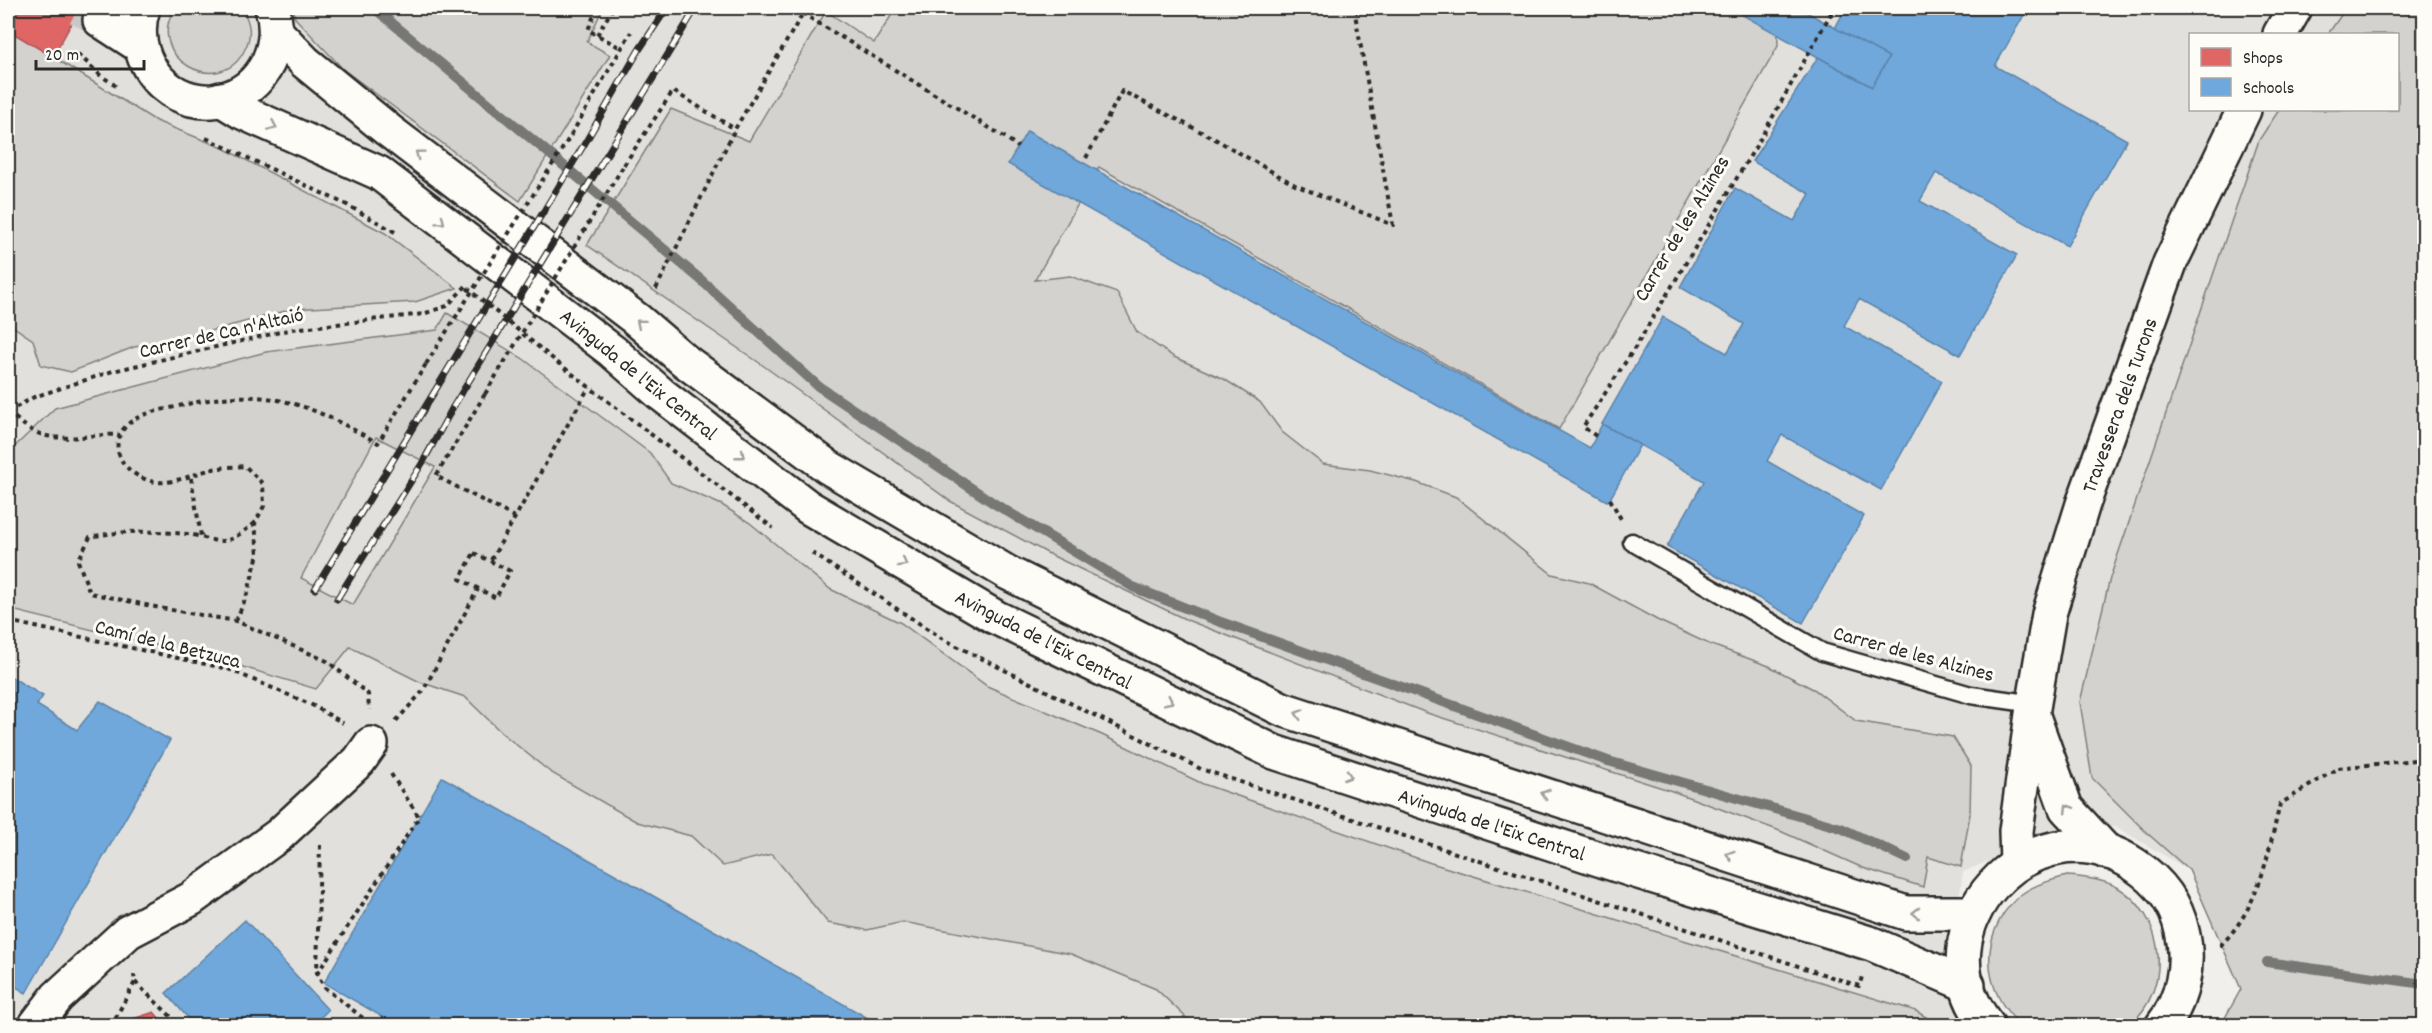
<svg xmlns="http://www.w3.org/2000/svg" width="2432" height="1033" font-family="Dekko,sans-serif">
	<style>
		.built { fill: #e1e0dc; fill-rule: evenodd }
		.green { fill: #d3d2cf; stroke: #7f7e7d; stroke-width: 1.5; fill-rule: evenodd }
		.shops { fill: #e06666; stroke: #aa5454; stroke-width: 1.5 }
		.schools { fill: #6fa8dc; stroke: #5b82a7; stroke-width: 1.5 }
		.lines { fill: none; stroke-linecap: round; stroke-linejoin: round }
		.stream { stroke: #777775; stroke-width: 10 }
		.street-tunnel { stroke: #c9c8c5; stroke-width: 33; stroke-dasharray: 33 16; stroke-linecap: butt }
		.lane-casing { stroke: #2b2b2b; stroke-width: 21 }
		.street-casing { stroke: #2b2b2b; stroke-width: 38 }
		.path { stroke: #2b2b2b; stroke-width: 4; stroke-dasharray: 4.5 4.5; stroke-linecap: butt }
		.lane { stroke: #fdfcf7; stroke-width: 16 }
		.street { stroke: #fdfcf7; stroke-width: 33 }
		.rail-casing { stroke: #2b2b2b; stroke-width: 7 }
		.rail { stroke: #fdfcf7; stroke-width: 4.5; stroke-dasharray: 14; stroke-linecap: butt }
		.path-bridge { stroke: #2b2b2b; stroke-width: 4; stroke-dasharray: 4.5 4.5; stroke-linecap: butt }
		.oneway { stroke: #9e9e9b }
		.labels { text-anchor: middle; stroke-width: 6; stroke-linejoin: round; paint-order: stroke }
		.street-label { font-size: 21px; fill: #2b2b2b; stroke: #fdfcf7 }
	</style>
	<rect width="100%" height="100%" fill="#f0efeb"/>
	<filter id="ink" filterUnits="userSpaceOnUse"><feTurbulence type="fractalNoise" baseFrequency=".0167" numOctaves="2"/><feDisplacementMap in="SourceGraphic" scale="12" xChannelSelector="R" yChannelSelector="G"/><feConvolveMatrix kernelMatrix="1 2 1 2 8 2 1 2 1" color-interpolation-filters="sRGB"/></filter>
	<g filter="url(#ink)">
		<!-- built -->
		<path class="built" d="M8,8h2416v544l-235,318 -73,-43 -59,4 -94,41 -12,83 7,70h-1950zM2190,34h208v76h-208z"/>
		<!-- green -->
		<g class="green">
			<path d="M175,8h67c8,15 11,27 2,43 -24,48 -101,7 -69,-43z"/>
			<polygon points="293,8 603,8 587,42 610,55 520,201 344,70 295,18"/>
			<polygon points="896,8 1777,8 1778,46 1559,429 1099,167 1035,280 1070,276 1117,293 1137,332 1174,357 1224,379 1260,402 1282,432 1323,464 1370,470 1416,482 1456,497 1552,574 1589,583 1657,620 1709,644 1769,666 1815,690 1856,721 1953,737 1971,766 1970,814 1961,867 1928,857 1923,887 1863,868 1780,831 1672,791 1427,713 1187,620 1051,555 950,501 761,364 587,245 671,109 749,141 826,11 874,43"/>
			<polygon points="2346,8 2424,8 2424,1025 2221,1025 2241,989 2189,870 2147,833 2092,778 2080,702 2110,578 2259,140 2279,110 2398,110 2398,34 2328,34"/>
			<polygon points="8,29 156,121 223,148 385,233 457,288 415,302 293,309 187,337 134,347 71,372 41,365 33,340 8,323"/>
			<path d="M447,313l75,45 128,95 21,30 51,22 28,18 80,66 71,34 86,63 115,49 101,49 228,79 485,148 23,14h-745l-38,-36 -85,-35 -168,-32 -36,8 -39,-7 -56,-69 -49,12 -32,-30 -54,-14 -87,-50 -47,-38 -38,-37 -45,-15 -70,-35 -34,42 -73,-22 -235,-58v-156l47,-45 211,-56 171,-22zM376,437l59,30 -82,138 -52,-27z"/>
			<path d="M2067,876c17,1 35,3 50,11 49,28 56,103 12,138h-108c-39,-32 -43,-91 -4,-127 14,-13 32,-17 50,-22z"/>
		</g>
		<!-- shops -->
		<g class="shops">
			<polygon points="8,8 80,8 53,57 8,30"/>
			<polygon points="154,1012 166,1026 126,1026 130,1020"/>
		</g>
		<!-- schools -->
		<g class="schools">
			<polygon points="1730,8 1799,8 1889,57 1872,87"/>
			<polygon points="1846,8 2028,8 1995,66 2127,140 2067,246 1936,173 1920,201 2017,255 1960,355 1859,299 1844,326 1942,381 1881,490 1782,435 1767,461 1864,516 1803,623 1667,547 1704,481 1602,424 1663,317 1727,353 1744,324 1680,287 1735,188 1794,221 1810,194 1752,161 1818,57 1872,87 1889,57 1835,28"/>
			<polygon points="1027,131 1590,448 1602,424 1640,445 1610,499 1607,501 1008,164"/>
			<polygon points="8,675 43,696 37,705 77,730 100,701 170,740 26,993 8,982"/>
			<polygon points="442,777 613,873 882,1026 398,1026 324,983"/>
			<polygon points="245,920 328,1010 318,1020 324,1026 195,1026 166,993"/>
		</g>
		<g class="lines">
			<!-- stream -->
			<g class="stream">
				<polyline points="374,8 700,279 818,386 995,504 1133,587 1218,621 1608,761 1841,828 1907,859"/>
				<polyline points="2267,962 2424,984"/>
			</g>
			<!-- street-tunnel -->
			<polyline class="street-tunnel" points="78,8 100,20"/>
			<defs>
				<polyline id="lane" points="1632,542 1822,652 1971,695 2034,704"/>
				<g id="street">
					<path d="M143,8c-15,45 18,96 69,93 47,-4 73,-51 60,-93"/>
					<polyline points="100,20 140,46"/>
					<polyline points="276,32 305,62 388,130 636,319 685,361 828,467 1008,573 1282,709 1906,913 1974,913"/>
					<polyline points="2280,34 2295,8"/>
					<polyline points="221,99 242,112 379,173 612,351 661,394 808,507 995,617 1274,752 1629,869 1872,944 1968,985"/>
					<polyline points="2034,719 2066,808 2107,852"/>
					<polyline points="2017,864 2016,831 2032,714 2049,614 2083,504 2170,263 2244,110"/>
					<polyline points="35,1026 57,997 128,932 191,899 279,835 359,761 371,744"/>
					<path d="M1988,1026c-78,-96 45,-229 147,-161 24,16 41,38 47,66 8,32 1,69 -20,95"/>
				</g>
			</defs>
			<!-- lane casing -->
			<use href="#lane" class="lane-casing"/>
			<!-- street casing -->
			<use href="#street" class="street-casing"/>
			<!-- path -->
			<g class="path">
				<polyline points="597,8 588,30 621,48"/>
				<polyline points="802,13 1006,138 1018,147"/>
				<polyline points="597,35 613,8"/>
				<polyline points="78,54 100,75 119,88"/>
				<polyline points="571,135 631,32"/>
				<polyline points="206,138 347,205 395,232"/>
				<polyline points="1086,158 1122,91 1215,139 1295,185 1393,225 1355,14 1359,8"/>
				<polyline points="624,165 673,91 735,129 806,8"/>
				<polyline points="467,288 558,363 773,528"/>
				<polyline points="656,289 735,129"/>
				<polyline points="485,394 436,476 516,518"/>
				<polyline points="8,412 34,397 113,371 293,329 423,314 447,306 466,286"/>
				<path d="M8,412c8,6 17,15 27,20 25,12 58,1 85,3"/>
				<polyline points="1596,436 1583,427 1636,346 1762,136 1834,8"/>
				<polyline points="191,478 201,536"/>
				<polyline points="1610,499 1621,519"/>
				<path d="M255,523c-8,6 -18,14 -27,17 -14,4 -28,-5 -41,-6 -36,-3 -62,-4 -97,3l-12,24 12,32 70,15 76,13 91,40 41,33 1,16"/>
				<polygon points="474,553 510,571 496,598 460,579"/>
				<polyline points="812,553 943,639 1201,769 1859,986 1862,977"/>
				<polyline points="491,560 589,387"/>
				<polyline points="8,621 228,669 312,705 343,723"/>
				<path d="M236,621l12,-29 10,-38 -3,-31 9,-17 -1,-22 -18,-18c-11,1 -22,1 -32,3 -18,4 -38,15 -57,13 -29,-4 -53,-34 -28,-58 10,-10 33,-14 47,-17 35,-9 75,-15 112,-5 30,7 64,26 91,41l48,-79"/>
				<polyline points="396,721 423,691 478,589"/>
				<polyline points="320,845 317,974 325,988 373,1026"/>
				<path d="M2220,946c40,-40 47,-88 60,-142l58,-36 86,-9"/>
				<polyline points="317,974 419,817 391,774"/>
				<polyline points="135,982 181,1026"/>
				<polyline points="111,1026 135,982 134,975"/>
			</g>
			<!-- lane -->
			<use href="#lane" class="lane"/>
			<!-- street -->
			<use href="#street" class="street"/>
			<defs>
				<g id="rail">
					<polyline points="315,589 585,143 639,50 667,8"/>
					<polyline points="337,599 423,462 453,407 696,8"/>
				</g>
			</defs>
			<!-- rail casing -->
			<use href="#rail" class="rail-casing"/>
			<!-- rail -->
			<use href="#rail" class="rail"/>
			<!-- path-bridge -->
			<g class="path-bridge">
				<polyline points="426,364 571,135"/>
				<polyline points="485,394 624,165"/>
			</g>
		</g>
		<!-- one-way arrows -->
		<defs><path id="oneway-chevron" d="M-2-3.5L2.5 0L-2 3.5" fill="none" stroke-width="1.6" stroke-linecap="round" stroke-linejoin="round" transform="scale(1.5)"/></defs>
		<g class="oneway">
			<use href="#oneway-chevron" transform="translate(273 126) rotate(24)"/>
			<use href="#oneway-chevron" transform="translate(419 154) rotate(-143)"/>
			<use href="#oneway-chevron" transform="translate(441 221) rotate(37)"/>
			<use href="#oneway-chevron" transform="translate(640 323) rotate(-140)"/>
			<use href="#oneway-chevron" transform="translate(741 455) rotate(38)"/>
			<use href="#oneway-chevron" transform="translate(903 563) rotate(30)"/>
			<use href="#oneway-chevron" transform="translate(1169 701) rotate(26)"/>
			<use href="#oneway-chevron" transform="translate(1299 714) rotate(-162)"/>
			<use href="#oneway-chevron" transform="translate(1348 776) rotate(18)"/>
			<use href="#oneway-chevron" transform="translate(1545 794) rotate(-162)"/>
			<use href="#oneway-chevron" transform="translate(2068 808) rotate(-122)"/>
			<use href="#oneway-chevron" transform="translate(1730 855) rotate(-162)"/>
			<use href="#oneway-chevron" transform="translate(1916 913) rotate(-179)"/>
		</g>
	</g>
	<g class="labels">
		<!-- street labels -->
		<g class="street-label">
			<text transform="translate(1681 228) rotate(-59)" y="7">Carrer de les Alzines</text>
			<text transform="translate(221 332) rotate(-13)" y="7">Carrer de Ca n'Altaió</text>
			<text transform="translate(639 374) rotate(39)" y="7">Avinguda de l'Eix Central</text>
			<text transform="translate(2119 405) rotate(-70)" y="7">Travessera dels Turons</text>
			<text transform="translate(1044 639) rotate(27)" y="7">Avinguda de l'Eix Central</text>
			<text transform="translate(168 643) rotate(14)" y="7">Camí de la Betzuca</text>
			<text transform="translate(1914 653) rotate(15)" y="7">Carrer de les Alzines</text>
			<text transform="translate(1492 824) rotate(18)" y="7">Avinguda de l'Eix Central</text>
		</g>
	</g>
	<!-- margin -->
	<rect width="2432" height="1033" fill="none" stroke="#fdfcf7" stroke-width="30"/>
	<rect x="15" y="15" width="2402" height="1003" fill="none" stroke="#2b2b2b" stroke-width="2" filter="url(#ink)"/>
	<!-- legend -->
	<rect x="2189" y="33" width="210" height="78" fill="#fdfcf7" stroke="#a9a8a5" stroke-width="1.5"/>
	<rect x="2201" y="48" width="30" height="18" fill="#e06666" stroke="#a9a8a5" stroke-width="1.5"/>
	<text x="2243" y="63" font-size="18" fill="#2b2b2b">Shops</text>
	<rect x="2201" y="78" width="30" height="18" fill="#6fa8dc" stroke="#a9a8a5" stroke-width="1.5"/>
	<text x="2243" y="93" font-size="18" fill="#2b2b2b">Schools</text>
	<!-- scale -->
	<path d="M36 60v9h108v-9" fill="none" stroke="#2b2b2b" stroke-width="3"/>
	<text x="45" y="60" font-size="18" fill="#2b2b2b" stroke="#fdfcf7" stroke-width="4.5" paint-order="stroke">20 m</text>
</svg>
